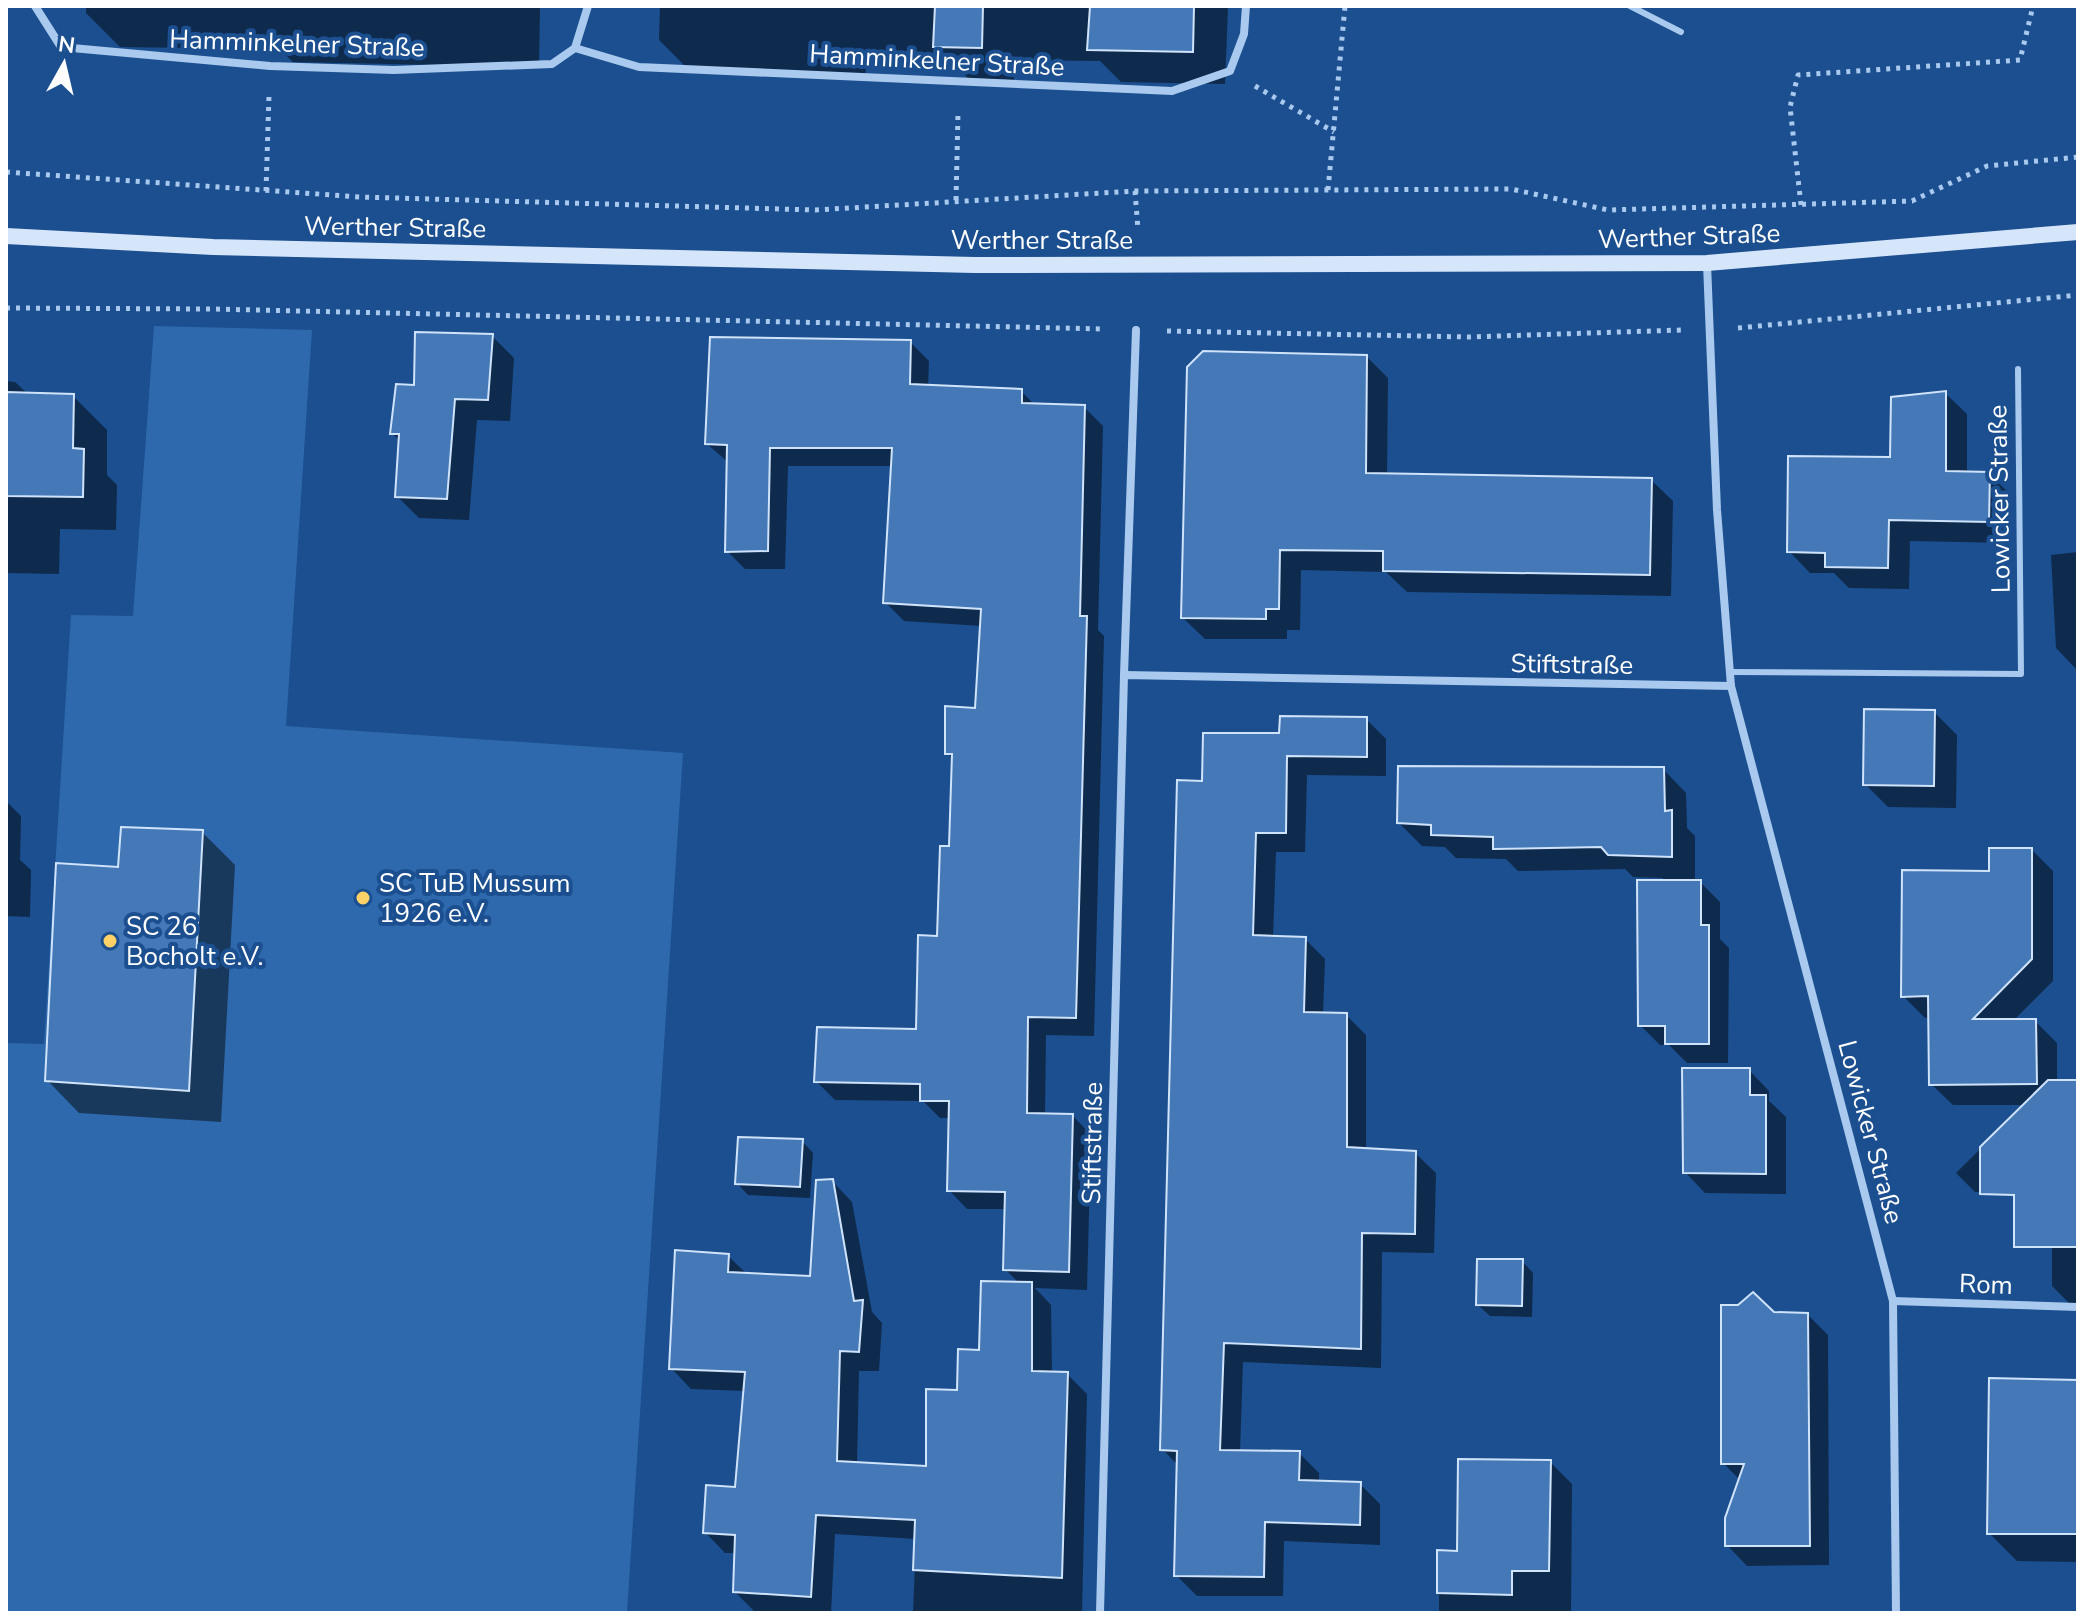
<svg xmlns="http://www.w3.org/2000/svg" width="2084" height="1619" font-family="'Nunito Sans',sans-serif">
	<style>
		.green { fill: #2e69ad }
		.shadow { fill: #0007 }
		.building { fill: #4478b7; stroke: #cfe3fa; stroke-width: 2 }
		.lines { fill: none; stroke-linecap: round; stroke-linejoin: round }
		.path { stroke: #a9c9ee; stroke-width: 5; stroke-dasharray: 4 6; stroke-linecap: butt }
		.lane { stroke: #a9c9ee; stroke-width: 6 }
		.street { stroke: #a9c9ee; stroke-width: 8 }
		.secondary { stroke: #d6e6fa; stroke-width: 16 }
		.poi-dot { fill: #ffd166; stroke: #1b4f8f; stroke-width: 3 }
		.labels { text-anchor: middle; stroke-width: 8; stroke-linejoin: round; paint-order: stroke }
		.street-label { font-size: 26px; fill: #fff; stroke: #1b4f8f }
		.poi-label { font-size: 26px; fill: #fff; stroke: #1b4f8f; text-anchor: start }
	</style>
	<rect width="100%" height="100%" fill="#1b4f8f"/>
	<!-- green -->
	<polygon class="green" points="154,326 312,330 286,726 683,753 627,1613 6,1613 6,1043 44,1044 71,615 133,616"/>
	<!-- shadow -->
	<g class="shadow">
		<polygon points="86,6 540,6 539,67 293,62 268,38 189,37 189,48 120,47 86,13"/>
		<polygon points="660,6 1228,6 1225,84 1121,82 1100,61 1014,60 1014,80 968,78 947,58 868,56 865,76 692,73 659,40"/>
		<polygon points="492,336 514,358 510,421 477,420 469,520 419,518 397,496 401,442 392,433 416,387"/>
		<polygon points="910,342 929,361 928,387 1021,391 1036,406 1084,407 1103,426 1098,630 1104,636 1094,1036 1046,1035 1045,1115 1073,1116 1091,1135 1087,1290 1035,1288 1051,1305 1052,1374 1067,1374 1087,1394 1082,1613 913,1613 916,1539 835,1534 831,1613 755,1612 735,1592 737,1553 725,1553 705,1532 737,1489 745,1391 691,1389 671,1368 728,1256 748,1275 812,1278 832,1181 852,1202 872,1312 882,1323 879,1371 859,1371 857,1464 928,1468 959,1392 1020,1284 1005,1269 1006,1209 967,1209 949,1190 951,1118 940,1118 923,1101 835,1100 816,1081 918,1031 939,938 951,848 954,760 947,753 977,710 982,626 904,621 885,602 893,466 788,466 785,569 745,569 727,551 728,462 707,444"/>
		<polygon points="1367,357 1388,378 1387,475 1651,480 1673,501 1671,596 1407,592 1386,572 1301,570 1300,630 1287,630 1287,639 1205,639 1183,618"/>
		<polygon points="6,381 15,382 28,394 73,396 107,430 107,475 117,485 116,530 60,529 59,574 6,573"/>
		<polygon points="1945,393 1967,414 1967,473 1989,474 2011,495 2010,543 1910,541 1909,589 1849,588 1834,573 1810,573 1789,551 1892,459"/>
		<polygon points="2078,552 2078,671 2056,648 2051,555"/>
		<polygon points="1934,712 1957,735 1956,808 1888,807 1865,784"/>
		<polygon points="1366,719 1386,739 1386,776 1307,775 1305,852 1276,852 1273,938 1305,939 1325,959 1323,1014 1346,1015 1366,1035 1366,1150 1415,1153 1436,1173 1434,1253 1382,1252 1381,1368 1243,1362 1240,1452 1299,1453 1319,1473 1319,1482 1360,1484 1380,1504 1380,1545 1284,1541 1283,1596 1197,1596 1177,1576 1179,1466 1162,1449 1203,783 1281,735"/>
		<polygon points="1663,769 1686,793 1687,828 1695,836 1695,882 1700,882 1720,902 1720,939 1729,948 1728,1063 1687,1063 1669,1045 1660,1045 1640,1025 1663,878 1633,877 1625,869 1518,871 1506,859 1456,858 1445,847 1422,846 1399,823"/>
		<polygon points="6,801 21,816 20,860 31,870 30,917 6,916"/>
		<polygon points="202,832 235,865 221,1122 79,1113 47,1080 120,869"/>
		<polygon points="2032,850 2053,871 2053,981 2013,1021 2035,1021 2057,1043 2057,1082 2078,1082 2078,1189 1975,1192 1956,1173 2025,1105 1953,1105 1931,1084 1931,1017 1925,1018 1903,996 1991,873"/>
		<polygon points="1749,1070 1769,1091 1769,1101 1786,1117 1786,1194 1705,1193 1685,1172"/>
		<polygon points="802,1141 813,1153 810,1198 748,1195 737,1183"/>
		<polygon points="2052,1243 2078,1244 2078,1305 2071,1305 2052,1286"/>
		<polygon points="1522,1261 1533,1273 1532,1317 1490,1316 1478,1305"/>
		<polygon points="1773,1314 1808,1315 1828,1335 1829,1565 1747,1566 1727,1545 1740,1480 1723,1463"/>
		<polygon points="2078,1382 2078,1562 2017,1561 1989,1533"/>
		<polygon points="1550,1462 1572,1484 1571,1613 1439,1613 1439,1553 1459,1553"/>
	</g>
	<!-- building -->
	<g class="building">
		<polygon points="935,6 983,6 982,48 933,47"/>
		<polygon points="1090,6 1194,6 1193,52 1087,50"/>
		<polygon points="415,332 493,334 488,400 455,399 447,499 395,497 399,434 390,434 396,384 414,385"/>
		<polygon points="710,337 911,340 910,384 1022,389 1022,403 1085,405 1080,616 1087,616 1076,1018 1028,1017 1027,1113 1073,1114 1069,1272 1003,1270 1005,1192 947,1191 949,1101 920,1101 920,1084 814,1082 817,1027 916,1029 918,935 937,936 940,846 949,846 952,754 945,754 945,706 975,708 981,609 883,603 892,448 770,448 768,551 725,552 727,445 705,444"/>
		<polygon points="1203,351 1367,355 1366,473 1652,478 1650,575 1383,571 1383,551 1280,550 1279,609 1266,609 1266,619 1181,618 1187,367"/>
		<polygon points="1946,391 1946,471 1990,472 1989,522 1889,520 1888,568 1825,567 1825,553 1787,552 1788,456 1890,457 1891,397"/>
		<polygon points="6,392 74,394 73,448 84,449 83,497 6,496"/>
		<polygon points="1864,709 1935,710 1934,786 1863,785"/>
		<polygon points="1280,716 1367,717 1367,757 1287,756 1286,833 1256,833 1253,935 1306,937 1304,1012 1347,1013 1347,1147 1416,1151 1415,1234 1362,1233 1361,1349 1224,1343 1220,1450 1300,1451 1299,1480 1361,1482 1360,1525 1265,1522 1264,1577 1174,1576 1177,1451 1160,1450 1177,780 1202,781 1203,733 1279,733"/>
		<polygon points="1398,766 1664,767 1665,811 1672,810 1672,857 1608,855 1601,847 1493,849 1493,837 1431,835 1431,825 1397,823"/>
		<polygon points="121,827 203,830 189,1091 45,1081 56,863 118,867"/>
		<polygon points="1989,848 2032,848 2032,959 1973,1019 2036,1019 2037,1084 1929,1085 1928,996 1901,997 1902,870 1989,871"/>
		<polygon points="1637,880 1701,880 1701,925 1709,925 1709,1044 1665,1044 1665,1026 1638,1026"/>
		<polygon points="1682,1068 1750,1068 1750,1095 1766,1095 1766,1174 1683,1173"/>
		<polygon points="2048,1080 2078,1080 2078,1247 2014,1247 2014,1195 1980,1194 1980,1147"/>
		<polygon points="738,1137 803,1139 800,1187 735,1184"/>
		<polygon points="833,1179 854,1301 863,1300 859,1352 840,1351 837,1461 926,1466 926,1389 957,1390 958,1349 979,1350 981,1281 1032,1282 1032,1371 1068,1372 1062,1578 913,1570 915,1520 816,1515 811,1597 733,1592 735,1535 703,1533 706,1485 735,1487 745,1372 669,1369 675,1250 729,1254 728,1272 810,1276 816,1180"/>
		<polygon points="1477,1259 1523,1259 1522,1306 1476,1305"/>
		<polygon points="1753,1292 1774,1312 1808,1313 1810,1546 1725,1546 1725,1518 1744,1464 1721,1464 1721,1305 1738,1305"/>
		<polygon points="1989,1378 2078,1380 2078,1534 1987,1534"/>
		<polygon points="1458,1459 1551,1460 1549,1571 1512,1571 1512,1595 1437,1593 1437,1550 1457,1551"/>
	</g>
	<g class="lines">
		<!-- path -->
		<g class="path">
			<polyline points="1255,86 1334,132"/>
			<polyline points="6,172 360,197 815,210 1135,191 1511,189 1608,210 1912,201 1987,166 2078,157"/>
			<polyline points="1328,190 1345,6"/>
			<polyline points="266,191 269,95"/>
			<polyline points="1135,191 1138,230"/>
			<polyline points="956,200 958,113"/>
			<polyline points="1801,205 1790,107 1798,75 2020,60 2033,6"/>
			<polyline points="6,308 211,309 1105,329"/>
			<polyline points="1738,328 2078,295"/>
			<polyline points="1167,331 1469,337 1681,330"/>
		</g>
		<!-- lane -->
		<g class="lane">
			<polyline points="1630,6 1681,32"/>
			<polyline points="1730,672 2021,674 2018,369"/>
		</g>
		<!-- street -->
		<g class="street">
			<polyline points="35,6 61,47 270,66 394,70 552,64 575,48 588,6"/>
			<polyline points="575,48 639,67 1172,91 1230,71 1244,34 1246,6"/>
			<polyline points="1707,264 1717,510 1731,686 1893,1301 1896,1613"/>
			<polyline points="1124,675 1136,330"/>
			<polyline points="1893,1301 2078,1307"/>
			<polyline points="1100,1613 1124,675 1731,686"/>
		</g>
		<!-- secondary -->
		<polyline class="secondary" points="6,236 213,247 975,265 1707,263 2078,232"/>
	</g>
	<!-- markers -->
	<g class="poi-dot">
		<circle cx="363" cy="898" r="8"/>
		<circle cx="110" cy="941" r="8"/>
	</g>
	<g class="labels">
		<!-- street labels -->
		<g class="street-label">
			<text transform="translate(297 43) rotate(2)" y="9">Hamminkelner Straße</text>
			<text transform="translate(937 60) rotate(3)" y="9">Hamminkelner Straße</text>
			<text transform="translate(395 227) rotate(1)" y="9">Werther Straße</text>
			<text transform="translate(1689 236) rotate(-2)" y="9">Werther Straße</text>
			<text x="1042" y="249">Werther Straße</text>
			<text transform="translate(1999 499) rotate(-91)" y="9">Lowicker Straße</text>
			<text transform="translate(1572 664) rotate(1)" y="9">Stiftstraße</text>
			<text transform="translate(1871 1132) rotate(75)" y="9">Lowicker Straße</text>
			<text transform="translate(1092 1143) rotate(-89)" y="9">Stiftstraße</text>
			<text transform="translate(1986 1284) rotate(2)" y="9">Rom</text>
		</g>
		<!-- poi labels -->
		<g class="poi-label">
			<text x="379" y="892">SC TuB Mussum<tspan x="379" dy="30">1926 e.V.</tspan></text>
			<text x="126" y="935">SC 26<tspan x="126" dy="30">Bocholt e.V.</tspan></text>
		</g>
	</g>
	<!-- border -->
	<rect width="2084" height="1619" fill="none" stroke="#ffffff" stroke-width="16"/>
	<!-- north arrow -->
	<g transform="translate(64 64) rotate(8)" stroke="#1b4f8f" stroke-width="6" paint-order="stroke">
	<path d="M0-6L14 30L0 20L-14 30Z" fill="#ffffff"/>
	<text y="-12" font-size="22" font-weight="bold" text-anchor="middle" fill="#ffffff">N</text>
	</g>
</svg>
